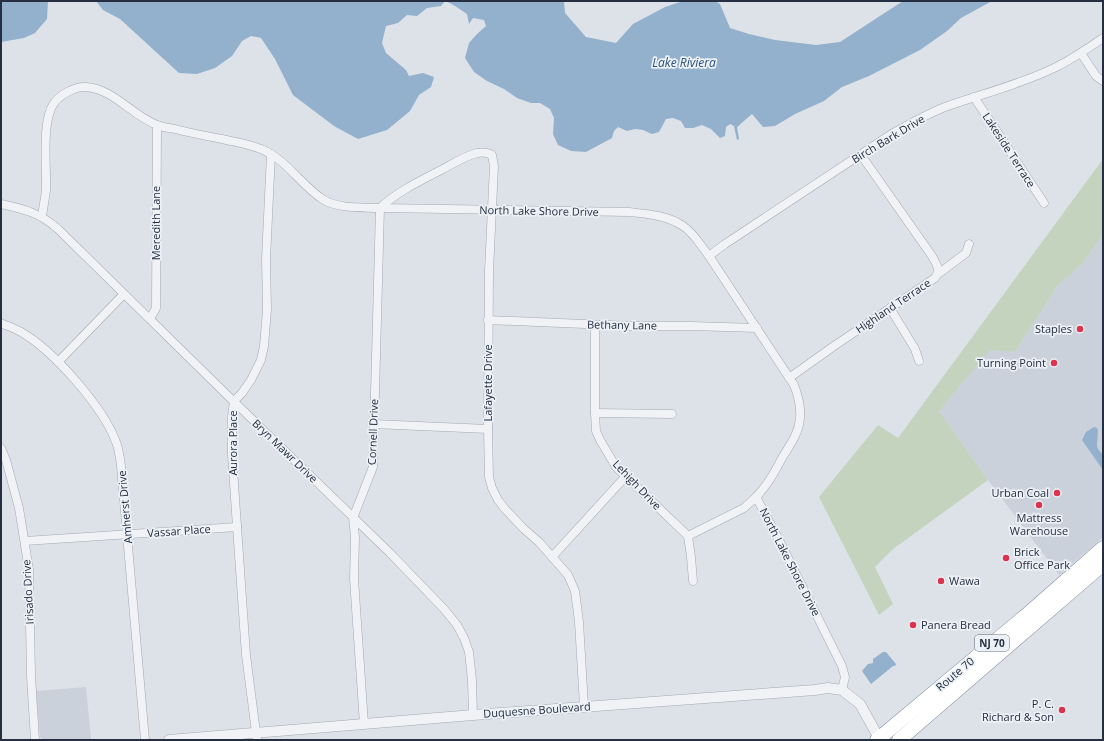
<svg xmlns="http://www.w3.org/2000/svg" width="1104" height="741" font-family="'Open Sans',sans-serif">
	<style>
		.built { fill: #cbd1db }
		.green { fill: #c3d3bd }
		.water { fill: #93b0cd }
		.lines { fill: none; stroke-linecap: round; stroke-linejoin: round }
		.minor-casing { stroke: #a2a9b3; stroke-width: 9 }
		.tertiary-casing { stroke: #a2a9b3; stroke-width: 11 }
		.trunk-casing { stroke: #838fa1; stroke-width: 15 }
		.minor { stroke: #f0f2f6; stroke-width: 8 }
		.tertiary { stroke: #f0f2f6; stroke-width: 10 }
		.trunk { stroke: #fff; stroke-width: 14 }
		.poi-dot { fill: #dc334f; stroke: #ecf1f6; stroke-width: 1.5 }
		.labels { text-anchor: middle; stroke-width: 3.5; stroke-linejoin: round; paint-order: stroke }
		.shield { fill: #ecf1f6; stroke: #616977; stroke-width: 1 }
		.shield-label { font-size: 10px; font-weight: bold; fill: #252f41 }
		.street-label { font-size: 11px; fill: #252f41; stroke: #ecf1f6 }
		.poi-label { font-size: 11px; fill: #252f41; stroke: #ecf1f6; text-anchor: end }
		.water-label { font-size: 12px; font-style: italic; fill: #2b4f79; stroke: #ecf1f6 }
	</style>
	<rect width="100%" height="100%" fill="#dde2e9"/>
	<!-- built -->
	<g class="built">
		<polygon points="1103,235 1103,537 1059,575 988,480 939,411 990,349 1015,352 1058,285 1082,264"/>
		<polygon points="86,687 91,739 75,740 43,740 40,737 36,691"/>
	</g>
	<!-- green -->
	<polygon class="green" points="1103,159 1103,235 1082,264 1058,285 1015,352 990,350 939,411 988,480 893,549 875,567 893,604 879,615 819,497 878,425 898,438"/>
	<!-- water -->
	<g class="water">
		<polygon points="1,1 48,1 47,19 35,33 24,38 1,42"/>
		<polygon points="96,1 445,1 441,6 427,8 417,16 407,15 398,23 386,26 382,43 386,53 406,70 409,76 423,73 434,77 431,87 419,95 410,111 398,121 387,130 358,139 334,126 293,95 275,59 261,38 251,36 242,41 232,56 215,68 197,74 179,73 120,19 103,10"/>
		<polygon points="446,1 564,1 565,13 586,37 616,43 633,24 665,7 683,1 715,1 720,4 730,28 749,34 775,40 816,45 840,42 903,1 992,1 961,18 947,31 920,50 869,76 842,87 824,101 795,114 775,126 763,127 752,114 737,127 739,139 737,140 734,126 730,124 726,127 725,136 720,138 711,129 702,125 693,128 685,128 681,121 673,118 666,119 659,132 652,134 643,130 635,129 627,131 618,127 614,131 612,138 586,152 571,151 558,145 553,134 554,118 550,109 540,103 531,103 517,98 504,89 487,81 474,72 465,58 469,43 477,34 486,26 484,20 473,18 469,24 467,14 455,6"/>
		<polygon points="1094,427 1097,428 1098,430 1097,446 1098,449 1103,455 1103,470 1082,440 1086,432"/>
		<polygon points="883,652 886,652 896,664 895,666 893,666 871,684 862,671 868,664 873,663 873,659"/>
	</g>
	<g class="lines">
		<defs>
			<g id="minor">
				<polyline points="1081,53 1096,76 1103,81"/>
				<polyline points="974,97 1044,203"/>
				<path d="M1,204c23,5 39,9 57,25l166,163 166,161 54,56 13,16 7,13 5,14 3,28 1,35"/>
				<path d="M42,217c1,-9 3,-18 4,-27 1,-23 -5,-68 8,-87 6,-8 21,-17 32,-16 28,2 45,28 71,38 5,2 12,3 18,4 15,4 31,7 47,10 17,4 34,6 49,15 20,12 33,34 53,46 15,9 39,7 56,8l249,4c18,2 38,3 54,14 11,7 18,20 26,30l85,129c4,10 7,22 6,33 -1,16 -11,28 -18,40 -7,14 -15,28 -26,39l22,41 64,128 3,11 -3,13"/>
				<path d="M709,256l16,-12 168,-111c17,-9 34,-19 52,-26 36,-13 74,-22 109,-39 17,-8 33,-19 49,-30"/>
				<polyline points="938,274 966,253 969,244"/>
				<polyline points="890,308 915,349 919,361"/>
				<polyline points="150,319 156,308 157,125"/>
				<polyline points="488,320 631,326 691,326 757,328"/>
				<path d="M1,323c6,3 13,5 20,9 32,18 82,75 95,110 3,7 4,16 5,24l24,274"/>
				<polyline points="595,325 595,413 596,431 600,440 616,467 688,536"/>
				<polyline points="58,362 124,294"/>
				<path d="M789,378l45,-32 101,-68c6,-8 1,-15 -3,-22l-71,-101"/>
				<polyline points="595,413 672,414"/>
				<polyline points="373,424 488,429"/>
				<polyline points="1,448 6,460 19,508 29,570 31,676 35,740"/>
				<polyline points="688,536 744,508 756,497"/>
				<polyline points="688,536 691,557 693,581"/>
				<polyline points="25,541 237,527"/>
				<polyline points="552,557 626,476"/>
				<path d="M364,724l-10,-145 1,-42 -2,-19 20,-51 7,-259c18,-17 42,-28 63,-39 11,-6 22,-13 34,-16 5,-1 10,-1 15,2l2,11 -5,105 -1,158 1,48 3,11 6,12 7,9 19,20 15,13 29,33 7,16 4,31 5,84"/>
				<polyline points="257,740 246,655 232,455 232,417 234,401 242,393 251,380 261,360 264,346 267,310 266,259 271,154"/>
			</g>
			<polyline id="tertiary" points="169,740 473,715 815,690 828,688 842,690 860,704 880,740"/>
			<g id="trunk">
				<polyline points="877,740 1029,613 1103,548"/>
				<polyline points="899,740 1103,564"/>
			</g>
		</defs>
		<!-- minor casing -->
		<use href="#minor" class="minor-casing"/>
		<!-- tertiary casing -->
		<use href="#tertiary" class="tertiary-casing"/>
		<!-- trunk casing -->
		<use href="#trunk" class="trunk-casing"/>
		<!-- minor -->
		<use href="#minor" class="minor"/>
		<!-- tertiary -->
		<use href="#tertiary" class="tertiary"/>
		<!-- trunk -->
		<use href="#trunk" class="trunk"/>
	</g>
	<!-- markers -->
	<g class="poi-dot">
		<circle cx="1080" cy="329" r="4"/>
		<circle cx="1054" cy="363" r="4"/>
		<circle cx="1057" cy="493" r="4"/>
		<circle cx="1039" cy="505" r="4"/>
		<circle cx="1006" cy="558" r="4"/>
		<circle cx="941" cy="581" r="4"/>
		<circle cx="913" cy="625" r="4"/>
		<circle cx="1062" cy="710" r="4"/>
	</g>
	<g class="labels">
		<!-- shield labels -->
		<rect class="shield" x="975" y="635" width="34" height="16" rx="3"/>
		<g class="shield-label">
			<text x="992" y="647">NJ 70</text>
		</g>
		<!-- street labels -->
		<g class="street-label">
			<text transform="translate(888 139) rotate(-31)" y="4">Birch Bark Drive</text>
			<text transform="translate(1009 150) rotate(57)" y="4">Lakeside Terrace</text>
			<text transform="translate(539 211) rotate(1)" y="4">North Lake Shore Drive</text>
			<text transform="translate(156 223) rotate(-90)" y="4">Meredith Lane</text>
			<text transform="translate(893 306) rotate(-34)" y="4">Highland Terrace</text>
			<text transform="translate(622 325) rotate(1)" y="4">Bethany Lane</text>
			<text transform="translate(488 383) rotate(-90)" y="4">Lafayette Drive</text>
			<text transform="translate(373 432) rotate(-88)" y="4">Cornell Drive</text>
			<text transform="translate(233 443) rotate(-90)" y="4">Aurora Place</text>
			<text transform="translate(285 451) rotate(44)" y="4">Bryn Mawr Drive</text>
			<text transform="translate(637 485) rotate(46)" y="4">Lehigh Drive</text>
			<text transform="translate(125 507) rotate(-95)" y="4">Amherst Drive</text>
			<text transform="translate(179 531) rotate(-4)" y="4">Vassar Place</text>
			<text transform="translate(790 562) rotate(63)" y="4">North Lake Shore Drive</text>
			<text transform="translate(28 592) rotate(-93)" y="4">Irisado Drive</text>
			<text transform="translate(955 674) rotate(-40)" y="4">Route 70</text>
			<text transform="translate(537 710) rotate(-4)" y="4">Duquesne Boulevard</text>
		</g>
		<!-- poi labels -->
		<g class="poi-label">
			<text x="1072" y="333">Staples</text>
			<text x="1046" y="367">Turning Point</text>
			<text x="1049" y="497">Urban Coal</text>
			<text x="1039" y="522" text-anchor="middle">Mattress<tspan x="1039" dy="13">Warehouse</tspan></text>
			<text x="1014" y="556" text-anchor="start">Brick<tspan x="1014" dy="13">Office Park</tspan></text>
			<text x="949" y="585" text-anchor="start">Wawa</text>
			<text x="921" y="629" text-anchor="start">Panera Bread</text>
			<text x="1054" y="708">P. C.<tspan x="1054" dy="13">Richard &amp; Son</tspan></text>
		</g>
		<!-- water labels -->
		<g class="water-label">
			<text x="684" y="67">Lake Riviera</text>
		</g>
	</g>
	<!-- border -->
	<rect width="1104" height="741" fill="none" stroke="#252f41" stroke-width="4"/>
</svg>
